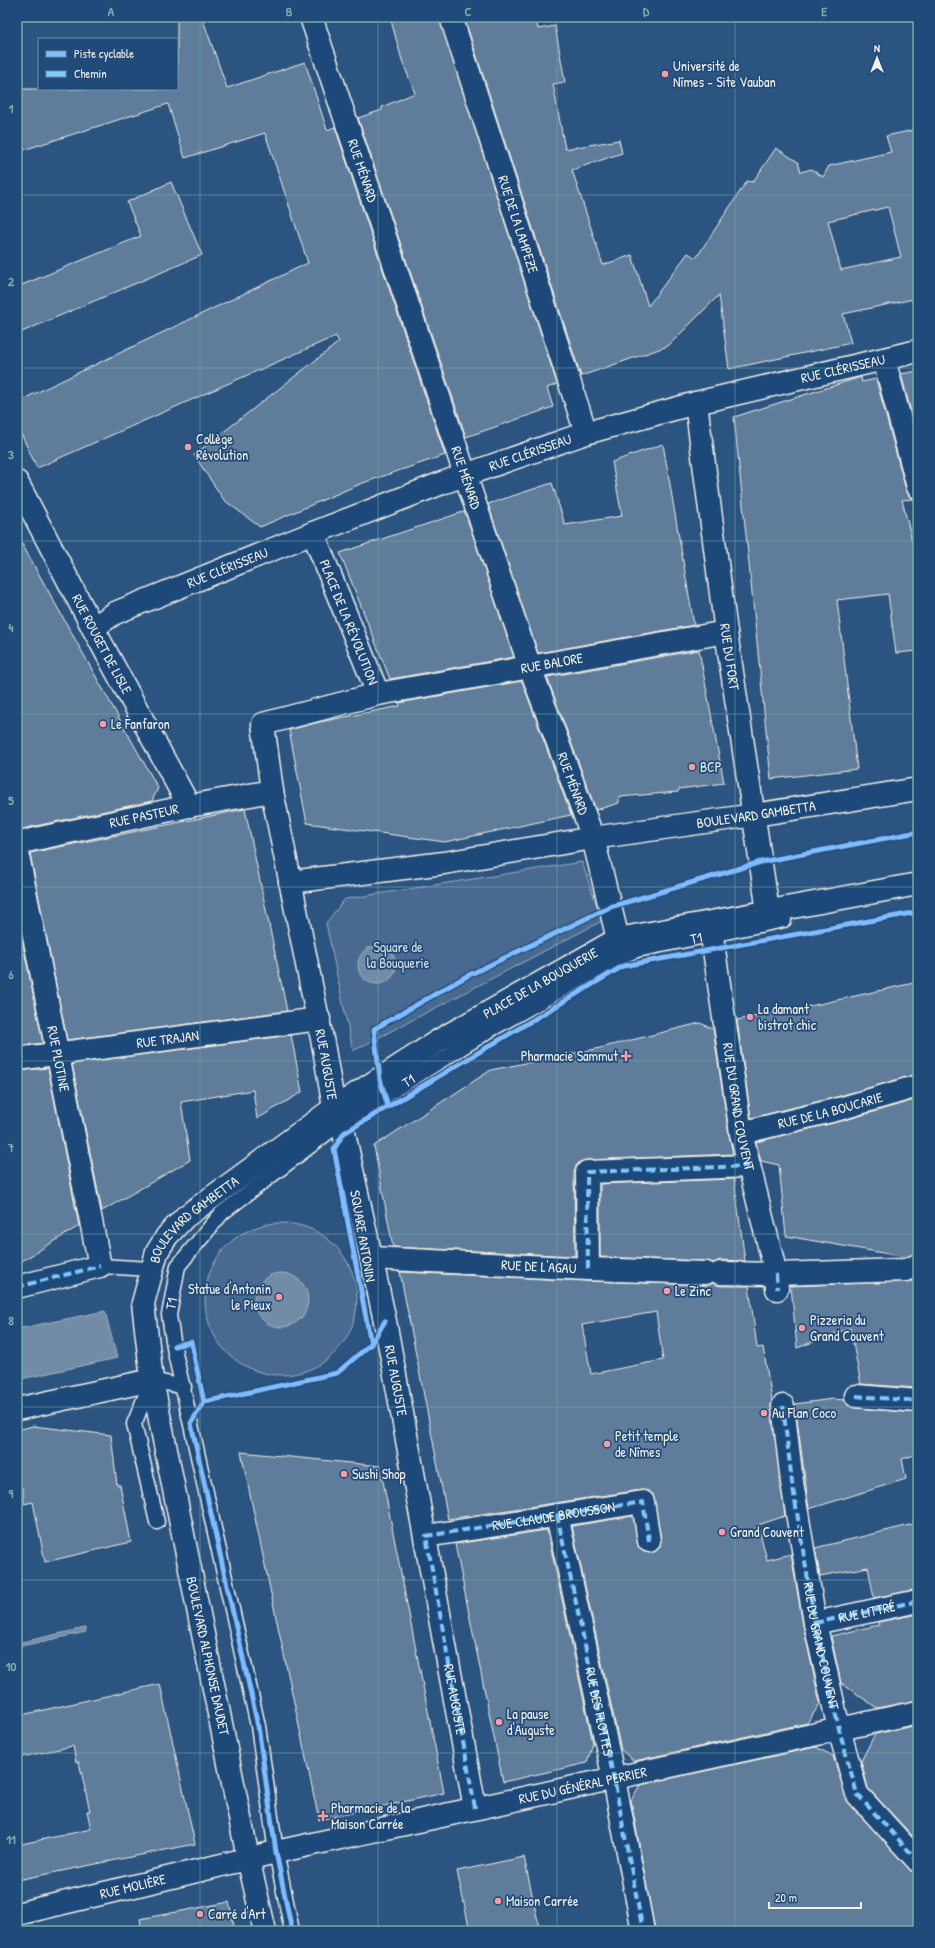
<svg xmlns="http://www.w3.org/2000/svg" width="935" height="1948" font-family="'Patrick Hand',sans-serif">
	<style>
		.green { fill: #496b90; stroke: #9eaebc }
		.water { fill: #738ca6; stroke: #a7b4c0 }
		.building { fill: #5e7b9a; stroke: #f4f1e8; fill-rule: evenodd }
		.lines { fill: none; stroke-linecap: round; stroke-linejoin: round }
		.lane-casing { stroke: #f4f1e8; stroke-width: 17 }
		.street-casing { stroke: #f4f1e8; stroke-width: 25 }
		.secondary-casing { stroke: #f4f1e8; stroke-width: 25 }
		.lane { stroke: #1f4a7a; stroke-width: 14 }
		.street { stroke: #1f4a7a; stroke-width: 22 }
		.secondary { stroke: #1f4a7a; stroke-width: 22 }
		.quiet { stroke: #80caff; stroke-width: 4; stroke-dasharray: 8 4; stroke-linecap: butt }
		.cycleway-casing { stroke: #1f4a7a; stroke-width: 8 }
		.cycleway { stroke: #80bcff; stroke-width: 5 }
		.grid { fill: none; stroke: #76ada5; stroke-width: 1; stroke-opacity: 0.55 }
		.poi-dot { fill: #ff9aa2; stroke: #1f4a7a; stroke-width: 1.5 }
		.labels { text-anchor: middle; stroke-width: 3.5; stroke-linejoin: round; paint-order: stroke }
		.poi-label { font-size: 14px; fill: #f4f1e8; stroke: #1f4a7a; text-anchor: start }
		.street-label { font-size: 14px; fill: #f4f1e8; stroke: #1f4a7a }
		.park-label { font-size: 14px; fill: #dadddb; stroke: #1f4a7a }
		.neatline { fill: none; stroke: #76ada5; stroke-width: 1.5 }
		.grid-label { font-size: 13px; text-anchor: middle; font-weight: bold; fill: #76ada5 }
	</style>
	<rect width="100%" height="100%" fill="#2c5481"/>
	<filter id="ink" filterUnits="userSpaceOnUse"><feTurbulence type="fractalNoise" baseFrequency=".025" numOctaves="2"/><feDisplacementMap in="SourceGraphic" scale="8" xChannelSelector="R" yChannelSelector="G"/><feConvolveMatrix kernelMatrix="1 2 1 2 8 2 1 2 1" color-interpolation-filters="sRGB"/></filter>
	<g filter="url(#ink)">
		<!-- green -->
		<g class="green">
			<polygon points="582,862 602,921 353,1051 326,923 345,899"/>
			<circle cx="281" cy="1299" r="76"/>
		</g>
		<!-- water -->
		<g class="water">
			<circle cx="377" cy="965" r="19"/>
			<circle cx="281" cy="1300" r="27"/>
			<polygon points="105,1311 117,1358 17,1380 17,1329"/>
			<polygon points="85,1628 86,1632 17,1647 17,1643"/>
		</g>
		<!-- building -->
		<g class="building">
			<polygon points="177,17 202,17 227,88 305,62 327,130 335,127 445,455 360,484 260,527 224,500 194,455 339,342 336,336 37,468 17,425 17,402 308,263 265,133 185,158 168,104 17,152 17,89 177,89"/>
			<polygon points="390,17 439,17 557,384 547,388 553,407 466,437 358,118 382,110 382,107 415,93 402,60"/>
			<path d="M464,17h72l2,12 17,-3 10,56 -12,2 12,65 54,-9 3,13 -50,17 31,95 29,-10 16,51 40,-53 8,5 51,-77 6,1 23,-34 22,14 3,10 10,-3 12,8 6,-11 62,-14 -5,-16 28,-6 4,16v152l-75,16 8,29 -122,26 -10,-74 -51,51 -87,30zM888,207l13,50 -60,13 -13,-49z"/>
			<polygon points="171,182 202,255 17,334 17,287 141,236 127,202"/>
			<polygon points="918,371 918,438 901,374"/>
			<polygon points="861,377 862,382 876,379 906,490 909,496 914,499 902,500 918,565 918,651 896,653 888,594 837,600 857,769 771,779 734,417"/>
			<polygon points="663,444 694,625 538,653 488,504 552,483 565,525 622,516 612,462"/>
			<polygon points="463,512 465,512 514,657 390,679 340,553"/>
			<polygon points="17,535 158,788 152,801 17,830"/>
			<polygon points="699,650 724,783 679,789 678,792 619,797 619,803 596,810 547,677"/>
			<polygon points="522,681 571,815 445,842 307,823 289,730 320,722 400,706 399,703"/>
			<polygon points="245,809 287,1011 67,1040 30,853"/>
			<polygon points="17,915 43,1043 17,1046"/>
			<polygon points="918,982 918,1074 836,1097 751,1118 737,1020 797,1009"/>
			<polygon points="700,1023 713,1029 729,1135 733,1154 587,1160 580,1162 576,1166 574,1172 575,1256 393,1247 374,1146 491,1070 596,1049"/>
			<polygon points="291,1035 302,1092 257,1119 253,1090 181,1102 190,1160 102,1211 72,1064"/>
			<polygon points="48,1068 79,1226 17,1264 17,1071"/>
			<polygon points="918,1099 918,1253 906,1257 786,1236 779,1165 761,1161 756,1142 842,1121"/>
			<polygon points="734,1179 745,1261 720,1260 713,1263 706,1261 600,1257 600,1184"/>
			<path d="M400,1272l188,9 118,4 7,-2 7,3h29l8,62 6,-1 9,53 -1,7 14,109 -27,9 9,35 24,-6 12,71 17,79 -13,19 -173,38 -13,-11 -49,-224 61,-10 6,32 5,4 7,1 6,-3 3,-4 1,-7 -8,-45 -5,-3 -7,-1 -193,29zM656,1312l7,48 -72,14 -9,-49z"/>
			<polygon points="918,1281 918,1388 861,1384 850,1328 797,1348 791,1286"/>
			<polygon points="833,1399 844,1400 849,1406 855,1408 918,1413 918,1454 902,1459 906,1479 809,1509 795,1404"/>
			<polygon points="33,1426 111,1435 117,1485 120,1485 131,1542 45,1562 33,1502 24,1504 23,1488 17,1489 17,1430"/>
			<polygon points="241,1452 380,1466 444,1793 319,1820"/>
			<polygon points="918,1523 918,1589 874,1598 868,1567 820,1576 815,1548"/>
			<polygon points="547,1530 593,1743 587,1763 503,1782 455,1544"/>
			<polygon points="918,1614 918,1700 877,1708 841,1683 831,1636 879,1625 878,1622"/>
			<polygon points="160,1684 195,1844 17,1880 17,1845 91,1829 87,1811 90,1811 79,1762 76,1762 73,1746 17,1758 17,1716"/>
			<polygon points="918,1725 918,1842 868,1788 861,1761 875,1734"/>
			<polygon points="816,1747 833,1756 848,1802 909,1869 918,1873 918,1931 655,1931 631,1800 640,1785"/>
			<polygon points="524,1857 540,1931 470,1931 457,1871"/>
			<polygon points="229,1902 235,1931 142,1931 140,1919"/>
		</g>
		<g class="lines">
			<defs>
				<g id="lane">
					<polyline points="100,1266 151,1269"/>
					<polyline points="157,1522 134,1424 152,1380 184,1387"/>
					<path id="s1" d="M292,1931l-16,-79 -18,-126 -83,-373 -6,-38 9,-49 44,-53 117,-89 151,-94 129,-73 18,-7 147,-30"/>
				</g>
				<g id="street">
					<path id="s2" d="M311,17l219,650 63,171 25,101"/>
					<path id="s3" d="M451,17l135,416"/>
					<polyline points="884,359 918,487"/>
					<path id="s4" d="M696,403l30,229 42,279"/>
					<path id="s5" d="M313,533l65,161"/>
					<path id="s6" d="M93,628l22,-15 198,-80 129,-50 144,-50 110,-30 222,-52"/>
					<path id="s7" d="M272,791l-9,-67 115,-30 348,-62"/>
					<path id="s8" d="M17,843l172,-37"/>
					<path id="s9" d="M17,851l83,415 -83,21"/>
					<path id="s10" d="M290,882l154,-19 149,-25 161,-23 164,-26"/>
					<path id="s11" d="M710,923l31,210 35,141 1,15"/>
					<path id="s12" d="M17,1059l302,-40"/>
					<path id="s13" d="M334,1108l10,25 41,188 90,487"/>
					<path id="s14" d="M741,1133l98,-24 79,-23"/>
					<path id="s15" d="M371,1258l217,11 118,4"/>
					<polyline points="588,1269 587,1172 749,1166"/>
					<polyline points="720,1273 776,1274 906,1270 918,1265"/>
					<polyline points="856,1396 918,1401"/>
					<polyline points="783,1406 792,1482 815,1623 839,1729 857,1794 918,1861"/>
					<path id="s16" d="M557,1515l58,269 28,147"/>
					<path id="s17" d="M426,1536l217,-34 6,39"/>
					<polyline points="815,1623 918,1601"/>
					<path id="s18" d="M276,1852l642,-140"/>
				</g>
				<g id="secondary">
					<path id="s19" d="M17,482l76,146 96,178 83,-15 52,258 10,59"/>
					<polyline points="17,1409 152,1380"/>
					<path id="s20" d="M17,1914l259,-62"/>
					<path id="s21" d="M265,1931l-17,-73 -96,-478 -9,-77 14,-51 10,-16 18,-19 149,-109 53,-34 51,-33 180,-102 300,-55"/>
				</g>
			</defs>
			<!-- lane casing -->
			<use href="#lane" class="lane-casing"/>
			<!-- street casing -->
			<use href="#street" class="street-casing"/>
			<!-- secondary casing -->
			<use href="#secondary" class="secondary-casing"/>
			<!-- lane -->
			<use href="#lane" class="lane"/>
			<!-- street -->
			<use href="#street" class="street"/>
			<!-- secondary -->
			<use href="#secondary" class="secondary"/>
			<!-- quiet -->
			<g class="quiet">
				<polyline points="588,1269 587,1172 749,1166"/>
				<polyline points="776,1274 777,1289"/>
				<polyline points="17,1287 100,1266"/>
				<polyline points="856,1396 918,1401"/>
				<path id="s22" d="M783,1406l9,76 23,141 24,106 18,65 61,67"/>
				<polyline points="557,1515 615,1784 643,1931"/>
				<path id="s23" d="M815,1623l103,-22"/>
				<polyline points="475,1808 426,1536 643,1502 649,1541"/>
			</g>
			<defs>
				<g id="cycleway">
					<polyline points="388,1107 380,1079 374,1029 467,976 610,907 761,862 918,832"/>
					<polyline points="371,1344 334,1149 344,1133 623,966 918,912"/>
					<polyline points="174,1346 191,1342 204,1402 191,1423 258,1726 276,1852 292,1931"/>
					<polyline points="204,1402 337,1373 371,1344 385,1321"/>
				</g>
			</defs>
			<!-- cycleway casing -->
			<use href="#cycleway" class="cycleway-casing"/>
			<!-- cycleway -->
			<use href="#cycleway" class="cycleway"/>
		</g>
	</g>
	<!-- grid -->
	<path class="grid" d="M200,17v1914M378,17v1914M557,17v1914M735,17v1914M17,195h901M17,368h901M17,541h901M17,714h901M17,887h901M17,1061h901M17,1234h901M17,1407h901M17,1580h901M17,1753h901"/>
	<!-- markers -->
	<g class="poi-dot">
		<circle cx="665" cy="74" r="4"/>
		<circle cx="188" cy="447" r="4"/>
		<circle cx="103" cy="724" r="4"/>
		<circle cx="692" cy="767" r="4"/>
		<circle cx="750" cy="1017" r="4"/>
		<path d="M624 1050h4v4h4v4h-4v4h-4v-4h-4v-4h4z"/>
		<circle cx="667" cy="1291" r="4"/>
		<circle cx="279" cy="1297" r="4"/>
		<circle cx="802" cy="1328" r="4"/>
		<circle cx="764" cy="1413" r="4"/>
		<circle cx="607" cy="1444" r="4"/>
		<circle cx="344" cy="1474" r="4"/>
		<circle cx="722" cy="1532" r="4"/>
		<circle cx="499" cy="1722" r="4"/>
		<path d="M321 1810h4v4h4v4h-4v4h-4v-4h-4v-4h4z"/>
		<circle cx="498" cy="1901" r="4"/>
		<circle cx="200" cy="1914" r="4"/>
	</g>
	<g class="labels">
		<!-- poi labels -->
		<g class="poi-label">
			<text x="673" y="71">Université de<tspan x="673" dy="16">Nîmes - Site Vauban</tspan></text>
			<text x="196" y="444">Collège<tspan x="196" dy="16">Révolution</tspan></text>
			<text x="111" y="729">Le Fanfaron</text>
			<text x="700" y="772">BCP</text>
			<text x="758" y="1014">La damant<tspan x="758" dy="16">bistrot chic</tspan></text>
			<text x="618" y="1061" text-anchor="end">Pharmacie Sammut</text>
			<text x="271" y="1294" text-anchor="end">Statue d'Antonin<tspan x="271" dy="16">le Pieux</tspan></text>
			<text x="675" y="1296">Le Zinc</text>
			<text x="810" y="1325">Pizzeria du<tspan x="810" dy="16">Grand Couvent</tspan></text>
			<text x="772" y="1418">Au Flan Coco</text>
			<text x="615" y="1441">Petit temple<tspan x="615" dy="16">de Nîmes</tspan></text>
			<text x="352" y="1479">Sushi Shop</text>
			<text x="730" y="1537">Grand Couvent</text>
			<text x="507" y="1719">La pause<tspan x="507" dy="16">d'Auguste</tspan></text>
			<text x="331" y="1813">Pharmacie de la<tspan x="331" dy="16">Maison Carrée</tspan></text>
			<text x="506" y="1906">Maison Carrée</text>
			<text x="208" y="1919">Carré d'Art</text>
		</g>
		<!-- street labels -->
		<g class="street-label">
			<text dy="5" stroke="none"><textPath href="#s2" startOffset="162">RUE MÉNARD</textPath></text>
			<text dy="5" stroke="none"><textPath href="#s3" startOffset="218">RUE DE LA LAMPEZE</textPath></text>
			<text dy="5" stroke="none"><textPath href="#s6" startOffset="796">RUE CLÉRISSEAU</textPath></text>
			<text dy="5" stroke="none"><textPath href="#s6" startOffset="472">RUE CLÉRISSEAU</textPath></text>
			<text dy="5" stroke="none"><textPath href="#s2" startOffset="486">RUE MÉNARD</textPath></text>
			<text dy="5" stroke="none"><textPath href="#s6" startOffset="148">RUE CLÉRISSEAU</textPath></text>
			<text dy="5" stroke="none"><textPath href="#s5" startOffset="96">PLACE DE LA RÉVOLUTION</textPath></text>
			<text dy="5" stroke="none"><textPath href="#s19" startOffset="183">RUE ROUGET DE LISLE</textPath></text>
			<text dy="5" stroke="none"><textPath href="#s4" startOffset="256">RUE DU FORT</textPath></text>
			<text dy="5" stroke="none"><textPath href="#s7" startOffset="363">RUE BALORE</textPath></text>
			<text dy="5" stroke="none"><textPath href="#s2" startOffset="810">RUE MÉNARD</textPath></text>
			<text dy="5" stroke="none"><textPath href="#s10" startOffset="471">BOULEVARD GAMBETTA</textPath></text>
			<text dy="5" stroke="none"><textPath href="#s8" startOffset="130">RUE PASTEUR</textPath></text>
			<text dy="5" stroke="none"><textPath href="#s1" startOffset="1300">T1</textPath></text>
			<text dy="5" stroke="none"><textPath href="#s21" startOffset="1164">PLACE DE LA BOUQUERIE</textPath></text>
			<text dy="5" stroke="none"><textPath href="#s12" startOffset="152">RUE TRAJAN</textPath></text>
			<text dy="5" stroke="none"><textPath href="#s9" startOffset="212">RUE PLOTINE</textPath></text>
			<text dy="5" stroke="none"><textPath href="#s19" startOffset="730">RUE AUGUSTE</textPath></text>
			<text dy="5" stroke="none"><textPath href="#s1" startOffset="976">T1</textPath></text>
			<text dy="5" stroke="none"><textPath href="#s11" startOffset="186">RUE DU GRAND COUVENT</textPath></text>
			<text dy="5" stroke="none"><textPath href="#s14" startOffset="92">RUE DE LA BOUCARIE</textPath></text>
			<text dy="5" stroke="none"><textPath href="#s21" startOffset="742">BOULEVARD GAMBETTA</textPath></text>
			<text transform="translate(363 1236) rotate(80)" y="5">SQUARE ANTONIN</text>
			<text dy="5" stroke="none"><textPath href="#s15" startOffset="168">RUE DE L'AGAU</textPath></text>
			<text dy="5" stroke="none"><textPath href="#s1" startOffset="640">T1</textPath></text>
			<text dy="5" stroke="none"><textPath href="#s13" startOffset="280">RUE AUGUSTE</textPath></text>
			<text dy="5" stroke="none"><textPath href="#s17" startOffset="129">RUE CLAUDE BROUSSON</textPath></text>
			<text dy="5" stroke="none"><textPath href="#s23" startOffset="53">RUE LITTRÉ</textPath></text>
			<text dy="5" stroke="none"><textPath href="#s22" startOffset="243">RUE DU GRAND COUVENT</textPath></text>
			<text transform="translate(208 1656) rotate(78)" y="5">BOULEVARD ALPHONSE DAUDET</text>
			<text dy="5" stroke="none"><textPath href="#s13" startOffset="604">RUE AUGUSTE</textPath></text>
			<text dy="5" stroke="none"><textPath href="#s16" startOffset="201">RUE DES FLOTTES</textPath></text>
			<text dy="5" stroke="none"><textPath href="#s18" startOffset="314">RUE DU GÉNÉRAL PERRIER</textPath></text>
			<text dy="5" stroke="none"><textPath href="#s20" startOffset="119">RUE MOLIÈRE</textPath></text>
		</g>
		<!-- park labels -->
		<g class="park-label">
			<text x="398" y="952">Square de<tspan x="398" dy="16">la Bouquerie</tspan></text>
		</g>
	</g>
	<!-- margin -->
	<rect width="935" height="1948" fill="none" stroke="#1f4a7a" stroke-width="44"/>
	<!-- legend -->
	<rect x="38" y="38" width="140" height="52" fill="#1f4a7a" stroke="#748da6"/>
	<rect x="46" y="51" width="20" height="6" fill="#80bcff" stroke="#748da6"/>
	<text x="74" y="58" font-size="12" fill="#f4f1e8">Piste cyclable</text>
	<rect x="46" y="71" width="20" height="6" fill="#80caff" stroke="#748da6"/>
	<text x="74" y="78" font-size="12" fill="#f4f1e8">Chemin</text>
	<!-- north arrow -->
	<g transform="translate(877 58)" stroke="#1f4a7a" stroke-width="3" paint-order="stroke">
	<path d="M0-3L7 15L0 10L-7 15Z" fill="#f4f1e8"/>
	<text y="-6" font-size="11" font-weight="bold" text-anchor="middle" fill="#f4f1e8">N</text>
	</g>
	<!-- scale -->
	<path d="M769 1902v6h92v-6" fill="none" stroke="#f4f1e8" stroke-width="2"/>
	<text x="775" y="1902" font-size="12" fill="#f4f1e8" stroke="#1f4a7a" stroke-width="3" paint-order="stroke">20 m</text>
	<rect x="22" y="22" width="891" height="1904" class="neatline"/>
	<g class="grid-label">
		<text x="111" y="16">A</text>
		<text x="289" y="16">B</text>
		<text x="468" y="16">C</text>
		<text x="646" y="16">D</text>
		<text x="824" y="16">E</text>
		<text x="11" y="113">1</text>
		<text x="11" y="286">2</text>
		<text x="11" y="459">3</text>
		<text x="11" y="632">4</text>
		<text x="11" y="805">5</text>
		<text x="11" y="979">6</text>
		<text x="11" y="1152">7</text>
		<text x="11" y="1325">8</text>
		<text x="11" y="1498">9</text>
		<text x="11" y="1671">10</text>
		<text x="11" y="1844">11</text>
	</g>
</svg>
